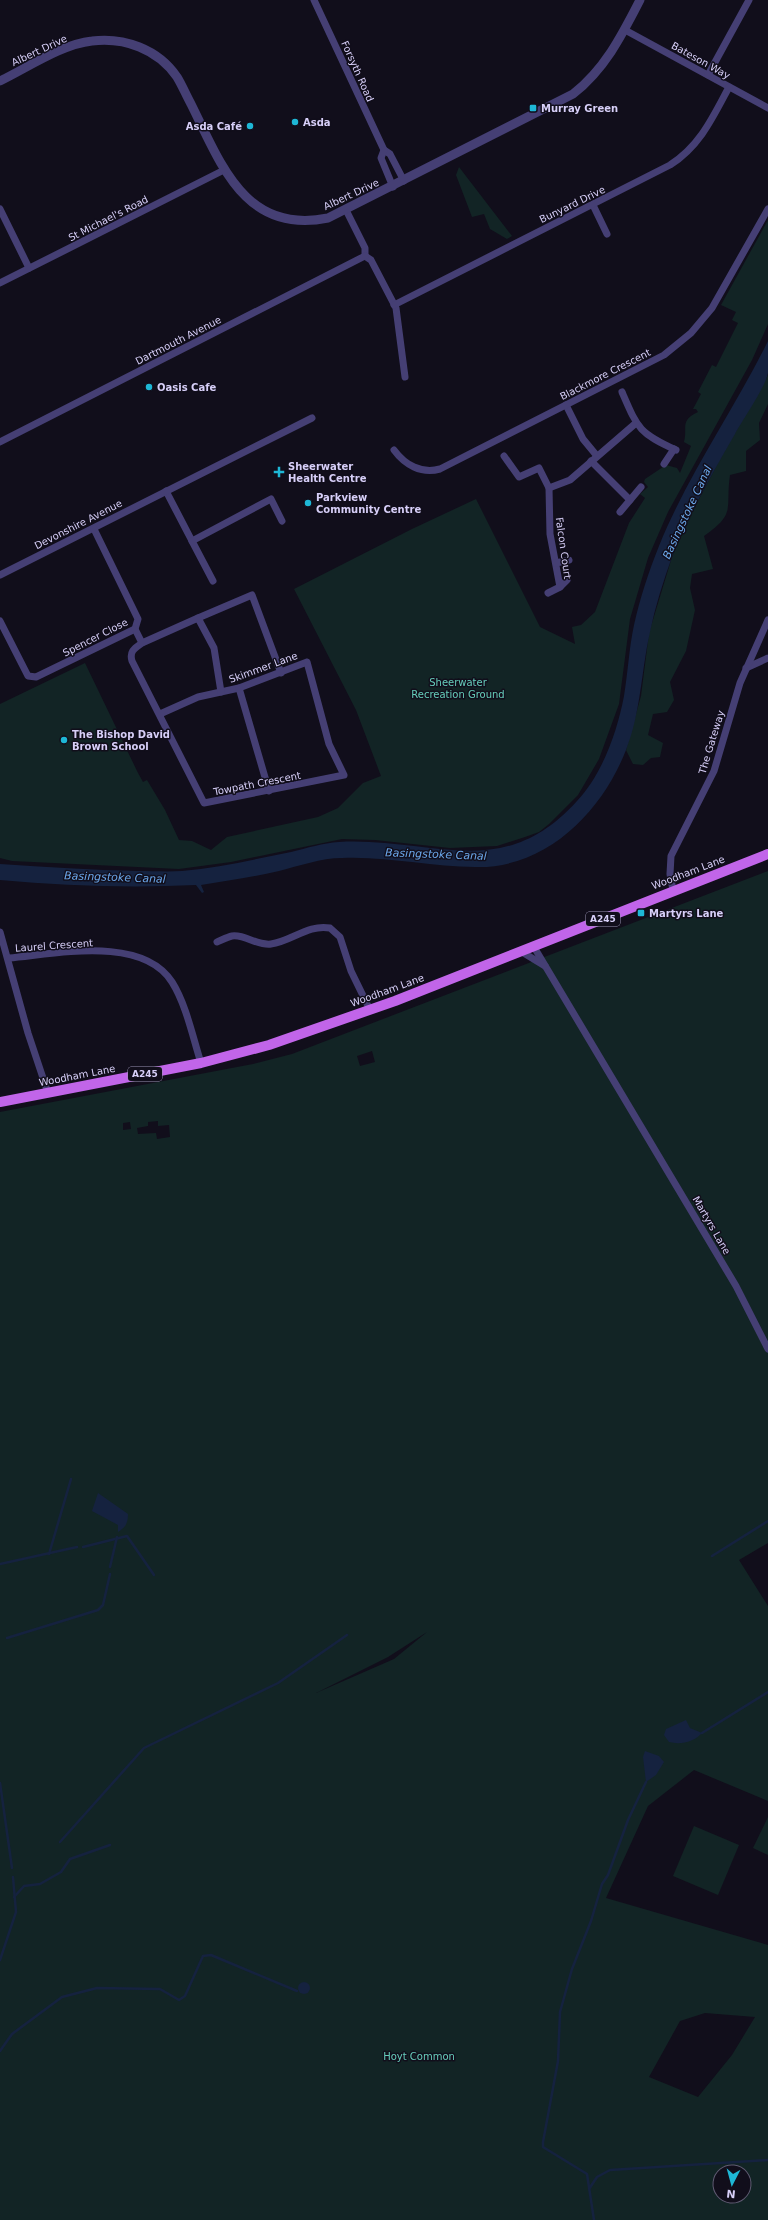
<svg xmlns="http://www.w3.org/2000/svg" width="768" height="2220" font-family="'DejaVu Sans',sans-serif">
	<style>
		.green { fill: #122425; fill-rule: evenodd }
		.water { fill: #15223f }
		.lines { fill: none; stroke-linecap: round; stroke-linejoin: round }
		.stream { stroke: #15223f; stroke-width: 2.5 }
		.minor { stroke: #453f74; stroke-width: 7 }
		.tertiary { stroke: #453f74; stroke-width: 9 }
		.primary { stroke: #c165e9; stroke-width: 10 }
		.poi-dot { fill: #1eb7d6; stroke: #110e1b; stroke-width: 1.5 }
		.labels { text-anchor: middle; stroke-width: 3; stroke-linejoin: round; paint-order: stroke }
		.shield { fill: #110e1b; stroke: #9c95b6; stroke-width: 1 }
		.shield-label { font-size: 9px; font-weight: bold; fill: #d7cff8 }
		.street-label { font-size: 10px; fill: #d7cff8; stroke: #110e1b }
		.poi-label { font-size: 10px; font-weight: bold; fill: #d7cff8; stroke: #110e1b; text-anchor: start }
		.park-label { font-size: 10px; fill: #66cdbb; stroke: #110e1b }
		.water-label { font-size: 11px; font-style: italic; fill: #6ba7ea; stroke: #110e1b }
	</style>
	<rect width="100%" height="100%" fill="#110e1b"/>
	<!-- green -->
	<g class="green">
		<polygon points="459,167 512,236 507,239 490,229 484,214 472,217 456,175"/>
		<path d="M768,220v104l-16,36 -84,152 -20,46 -18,61 -11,85 -20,55 -21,36 -29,29 -10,8 -14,5 -28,9 -47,2 -75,-8 -33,-1 -111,23 -52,7 -167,-8 -12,-3v-154l85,-41 53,110 5,9 4,-2 18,30 14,30 13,1 19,9 16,-13 91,-20 20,-9 25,-25 18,-7 -25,-66 -62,-121 118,-60 64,-30 64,128 35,17 -3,-17 9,-2 14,-13 34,-89 16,-25 -5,-4 8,-7 -4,-5 1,-3 21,-14 11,3 3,5 11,-27 -7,-4c4,-15 -5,-21 14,-30l-2,-3h-3l8,-15 -3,-2 14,-27 4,2 22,-44 -6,-3 4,-8 -15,-7z"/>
		<path d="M768,375v29l-9,19 1,17 -14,11v20l-16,4c-5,34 7,38 -26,61l9,33 -21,5 -2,14 5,22 -9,41 -16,31 4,18 -7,12 -14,2 -5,21 15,8 -3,14 -9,1 -8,7 -10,-1 -7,-14 15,-54 8,-63 23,-76 16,-37 31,-59z"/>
		<path d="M768,871v672l-29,17 29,46v195l-74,-31 -46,36 -42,92 162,47v275h-768v-1108l253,-48 39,-10zM372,1051l3,11 -15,4 -3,-10zM158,1121v5l11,-1 1,12 -13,2 -1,-6 -18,1 -1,-6 11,-2v-4zM130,1122l1,7 -8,1v-7zM427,1632l-33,27 -78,34 72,-36zM705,2013l50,4 -23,38 -34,42 -49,-20 31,-56zM720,2172h24v24h-24z"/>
		<polygon points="768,1817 768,1855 753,1848"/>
		<polygon points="694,1826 739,1845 718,1895 673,1876"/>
	</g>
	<!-- water -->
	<g class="water">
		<path d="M768,341c0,10 0,22 0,32 -3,15 -25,46 -33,61 -23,40 -46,80 -63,123 -9,25 -17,50 -22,75 -9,40 -9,80 -24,118 -24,62 -80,119 -151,117 -44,0 -88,-11 -133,-9 -21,0 -43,8 -63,13 -26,6 -52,10 -78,14l3,7 -2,1 -6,-8c-65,3 -131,1 -196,-5v-16c46,3 92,6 138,7 14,0 30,1 44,0 37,-3 73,-12 109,-19 16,-4 32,-9 48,-10 94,-5 163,42 238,-41 26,-28 40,-69 47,-105 4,-24 5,-48 10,-71 6,-27 15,-54 25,-79 29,-72 75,-136 109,-205z"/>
		<path d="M98,1493l30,21c0,9 -2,13 -10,18v-7l-26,-14z"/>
		<path d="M686,1720l4,8 12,5c-8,9 -21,12 -33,9l-5,-7 2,-6z"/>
		<polygon points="645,1751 659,1756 664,1762 656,1775 646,1782 643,1757"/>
		<circle cx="304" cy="1988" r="6"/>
	</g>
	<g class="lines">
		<!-- stream -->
		<g class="stream">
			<polyline points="83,1547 127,1536 154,1575"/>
			<polyline points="49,1554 71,1479"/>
			<polyline points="712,1556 768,1521"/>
			<polyline points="0,1564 77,1547"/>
			<polyline points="110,1567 117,1537"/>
			<polyline points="7,1638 98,1610 103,1605 110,1574"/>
			<polyline points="702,1733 768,1692"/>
			<polyline points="0,1783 12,1868"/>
			<polyline points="60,1842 144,1748 278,1683 347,1635"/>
			<polyline points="14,1897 24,1886 40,1884 61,1872 70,1859 110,1845"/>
			<polyline points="0,1960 16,1912 13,1877"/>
			<polyline points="0,2051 12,2034 62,1997 97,1988 160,1989 179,2000 185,1996 203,1956 211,1955 297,1991"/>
			<polyline points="589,2189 597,2177 610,2170 768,2160"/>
			<polyline points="594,2220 587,2174 543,2147 543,2142 558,2061 560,2012 572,1969 591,1921 602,1884 608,1875 628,1820 646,1782"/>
		</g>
		<!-- minor -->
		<g class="minor">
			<polyline points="314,0 384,150 390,154 404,181"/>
			<polyline points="625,30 768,108"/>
			<polyline points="708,75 749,0"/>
			<polyline points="384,150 381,158 393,187"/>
			<polyline points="593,205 607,234"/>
			<polyline points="0,209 29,268"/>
			<polyline points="346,210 365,248 365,256"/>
			<polyline points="365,256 371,260 396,308 405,377"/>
			<polyline points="0,283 224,170"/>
			<path d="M394,305l276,-140c30,-19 43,-48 59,-78"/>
			<path d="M622,392c16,37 17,41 54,58"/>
			<polyline points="566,405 583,439 597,456"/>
			<polyline points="0,442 365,256"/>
			<path d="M394,450c11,15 27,24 46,19l224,-114 27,-22 21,-25 56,-99"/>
			<polyline points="504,456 519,477 539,468 549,488 550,534 560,587"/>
			<polyline points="591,461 630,500"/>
			<polyline points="664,464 674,449"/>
			<polyline points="549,488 570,480 636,423"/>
			<polyline points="166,491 192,541"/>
			<polyline points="620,512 641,487"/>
			<polyline points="556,563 569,560"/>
			<polyline points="0,575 312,418"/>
			<polyline points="213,581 192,541 271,499 282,521"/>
			<polyline points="548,593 560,587 567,580"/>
			<polyline points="198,618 252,595 281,673"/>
			<polyline points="0,621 28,676 36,677 135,629 138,619 94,529"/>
			<path d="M135,629l7,14c-7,5 -13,8 -10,18l72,142 140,-28 -15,-31 -22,-82 -68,26 -41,9 -38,17"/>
			<polyline points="142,643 198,618 214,648 221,692"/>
			<polyline points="746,668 768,658"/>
			<polyline points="239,688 269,791"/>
			<polyline points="673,890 670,874 671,856 714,771 740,683 768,620"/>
			<polyline points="0,932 28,1033 48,1093"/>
			<path d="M217,942c5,-2 10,-5 15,-6 13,-2 25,10 39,8 21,-3 37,-20 59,-16l10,9 11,34 19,39"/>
			<polyline points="534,947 736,1286 768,1349"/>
			<polyline points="522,952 545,966"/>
			<path d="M9,958c47,-4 133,-23 163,24 14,22 21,56 29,81"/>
		</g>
		<!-- tertiary -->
		<path class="tertiary" d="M0,81c27,-13 62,-37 92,-40 32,-4 66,8 85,36 5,8 9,18 14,27 30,60 54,131 137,114l245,-124c32,-25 49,-59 67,-94"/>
		<!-- primary -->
		<polyline class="primary" points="0,1102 201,1063 269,1045 395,1001 768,854"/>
	</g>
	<!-- markers -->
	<g class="poi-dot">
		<rect x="529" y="104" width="8" height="8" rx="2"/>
		<circle cx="295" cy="122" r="4"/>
		<circle cx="250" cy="126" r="4"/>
		<circle cx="149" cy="387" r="4"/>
		<path d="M277 466h4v4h4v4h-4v4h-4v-4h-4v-4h4z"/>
		<circle cx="308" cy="503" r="4"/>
		<circle cx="64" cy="740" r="4"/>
		<rect x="637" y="909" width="8" height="8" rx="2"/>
	</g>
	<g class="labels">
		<!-- shield labels -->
		<g class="shield">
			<rect x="586" y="912" width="34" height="14" rx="3"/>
			<rect x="128" y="1067" width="34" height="14" rx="3"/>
		</g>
		<g class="shield-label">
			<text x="603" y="922">A245</text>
			<text x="145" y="1077">A245</text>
		</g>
		<!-- street labels -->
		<g class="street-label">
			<text transform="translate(39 50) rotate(-25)" y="4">Albert Drive</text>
			<text transform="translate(701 60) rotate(29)" y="4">Bateson Way</text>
			<text transform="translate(358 71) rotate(66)" y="4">Forsyth Road</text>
			<text transform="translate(351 194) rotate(-25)" y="4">Albert Drive</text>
			<text transform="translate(572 204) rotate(-26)" y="4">Bunyard Drive</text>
			<text transform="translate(108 218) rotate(-27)" y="4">St Michael's Road</text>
			<text transform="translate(178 340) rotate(-27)" y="4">Dartmouth Avenue</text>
			<text transform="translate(605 374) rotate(-27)" y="4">Blackmore Crescent</text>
			<text transform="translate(78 524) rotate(-27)" y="4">Devonshire Avenue</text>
			<text transform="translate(564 548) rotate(82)" y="4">Falcon Court</text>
			<text transform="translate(95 637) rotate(-27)" y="4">Spencer Close</text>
			<text transform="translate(263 667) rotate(-20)" y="4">Skimmer Lane</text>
			<text transform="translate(711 742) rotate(-73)" y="4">The Gateway</text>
			<text transform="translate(257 783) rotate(-11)" y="4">Towpath Crescent</text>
			<text transform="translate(688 872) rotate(-21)" y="4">Woodham Lane</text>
			<text transform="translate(54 945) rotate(-4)" y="4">Laurel Crescent</text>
			<text transform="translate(387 990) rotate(-20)" y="4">Woodham Lane</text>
			<text transform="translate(77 1075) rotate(-11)" y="4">Woodham Lane</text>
			<text transform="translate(712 1225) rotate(60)" y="4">Martyrs Lane</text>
		</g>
		<!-- poi labels -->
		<g class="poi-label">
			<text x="541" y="112">Murray Green</text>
			<text x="303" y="126">Asda</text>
			<text x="242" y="130" text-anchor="end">Asda Café</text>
			<text x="157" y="391">Oasis Cafe</text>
			<text x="288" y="470">Sheerwater<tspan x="288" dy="12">Health Centre</tspan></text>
			<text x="316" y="501">Parkview<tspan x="316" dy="12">Community Centre</tspan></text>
			<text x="72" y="738">The Bishop David<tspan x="72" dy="12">Brown School</tspan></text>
			<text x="649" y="917">Martyrs Lane</text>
		</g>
		<!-- park labels -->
		<g class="park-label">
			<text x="458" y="686">Sheerwater<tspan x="458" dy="12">Recreation Ground</tspan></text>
			<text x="419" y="2060">Hoyt Common</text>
		</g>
		<!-- water labels -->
		<g class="water-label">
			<text transform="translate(687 512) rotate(-65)" y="4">Basingstoke Canal</text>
			<text transform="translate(436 854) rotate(2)" y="4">Basingstoke Canal</text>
			<text transform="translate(115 877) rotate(2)" y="4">Basingstoke Canal</text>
		</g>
	</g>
	<!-- north arrow -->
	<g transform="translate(732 2184) rotate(186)"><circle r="19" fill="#110e1b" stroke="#605b73"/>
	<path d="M0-3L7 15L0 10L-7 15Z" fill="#1eb7d6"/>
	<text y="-6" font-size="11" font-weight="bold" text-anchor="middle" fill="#d7cff8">N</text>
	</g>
</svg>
